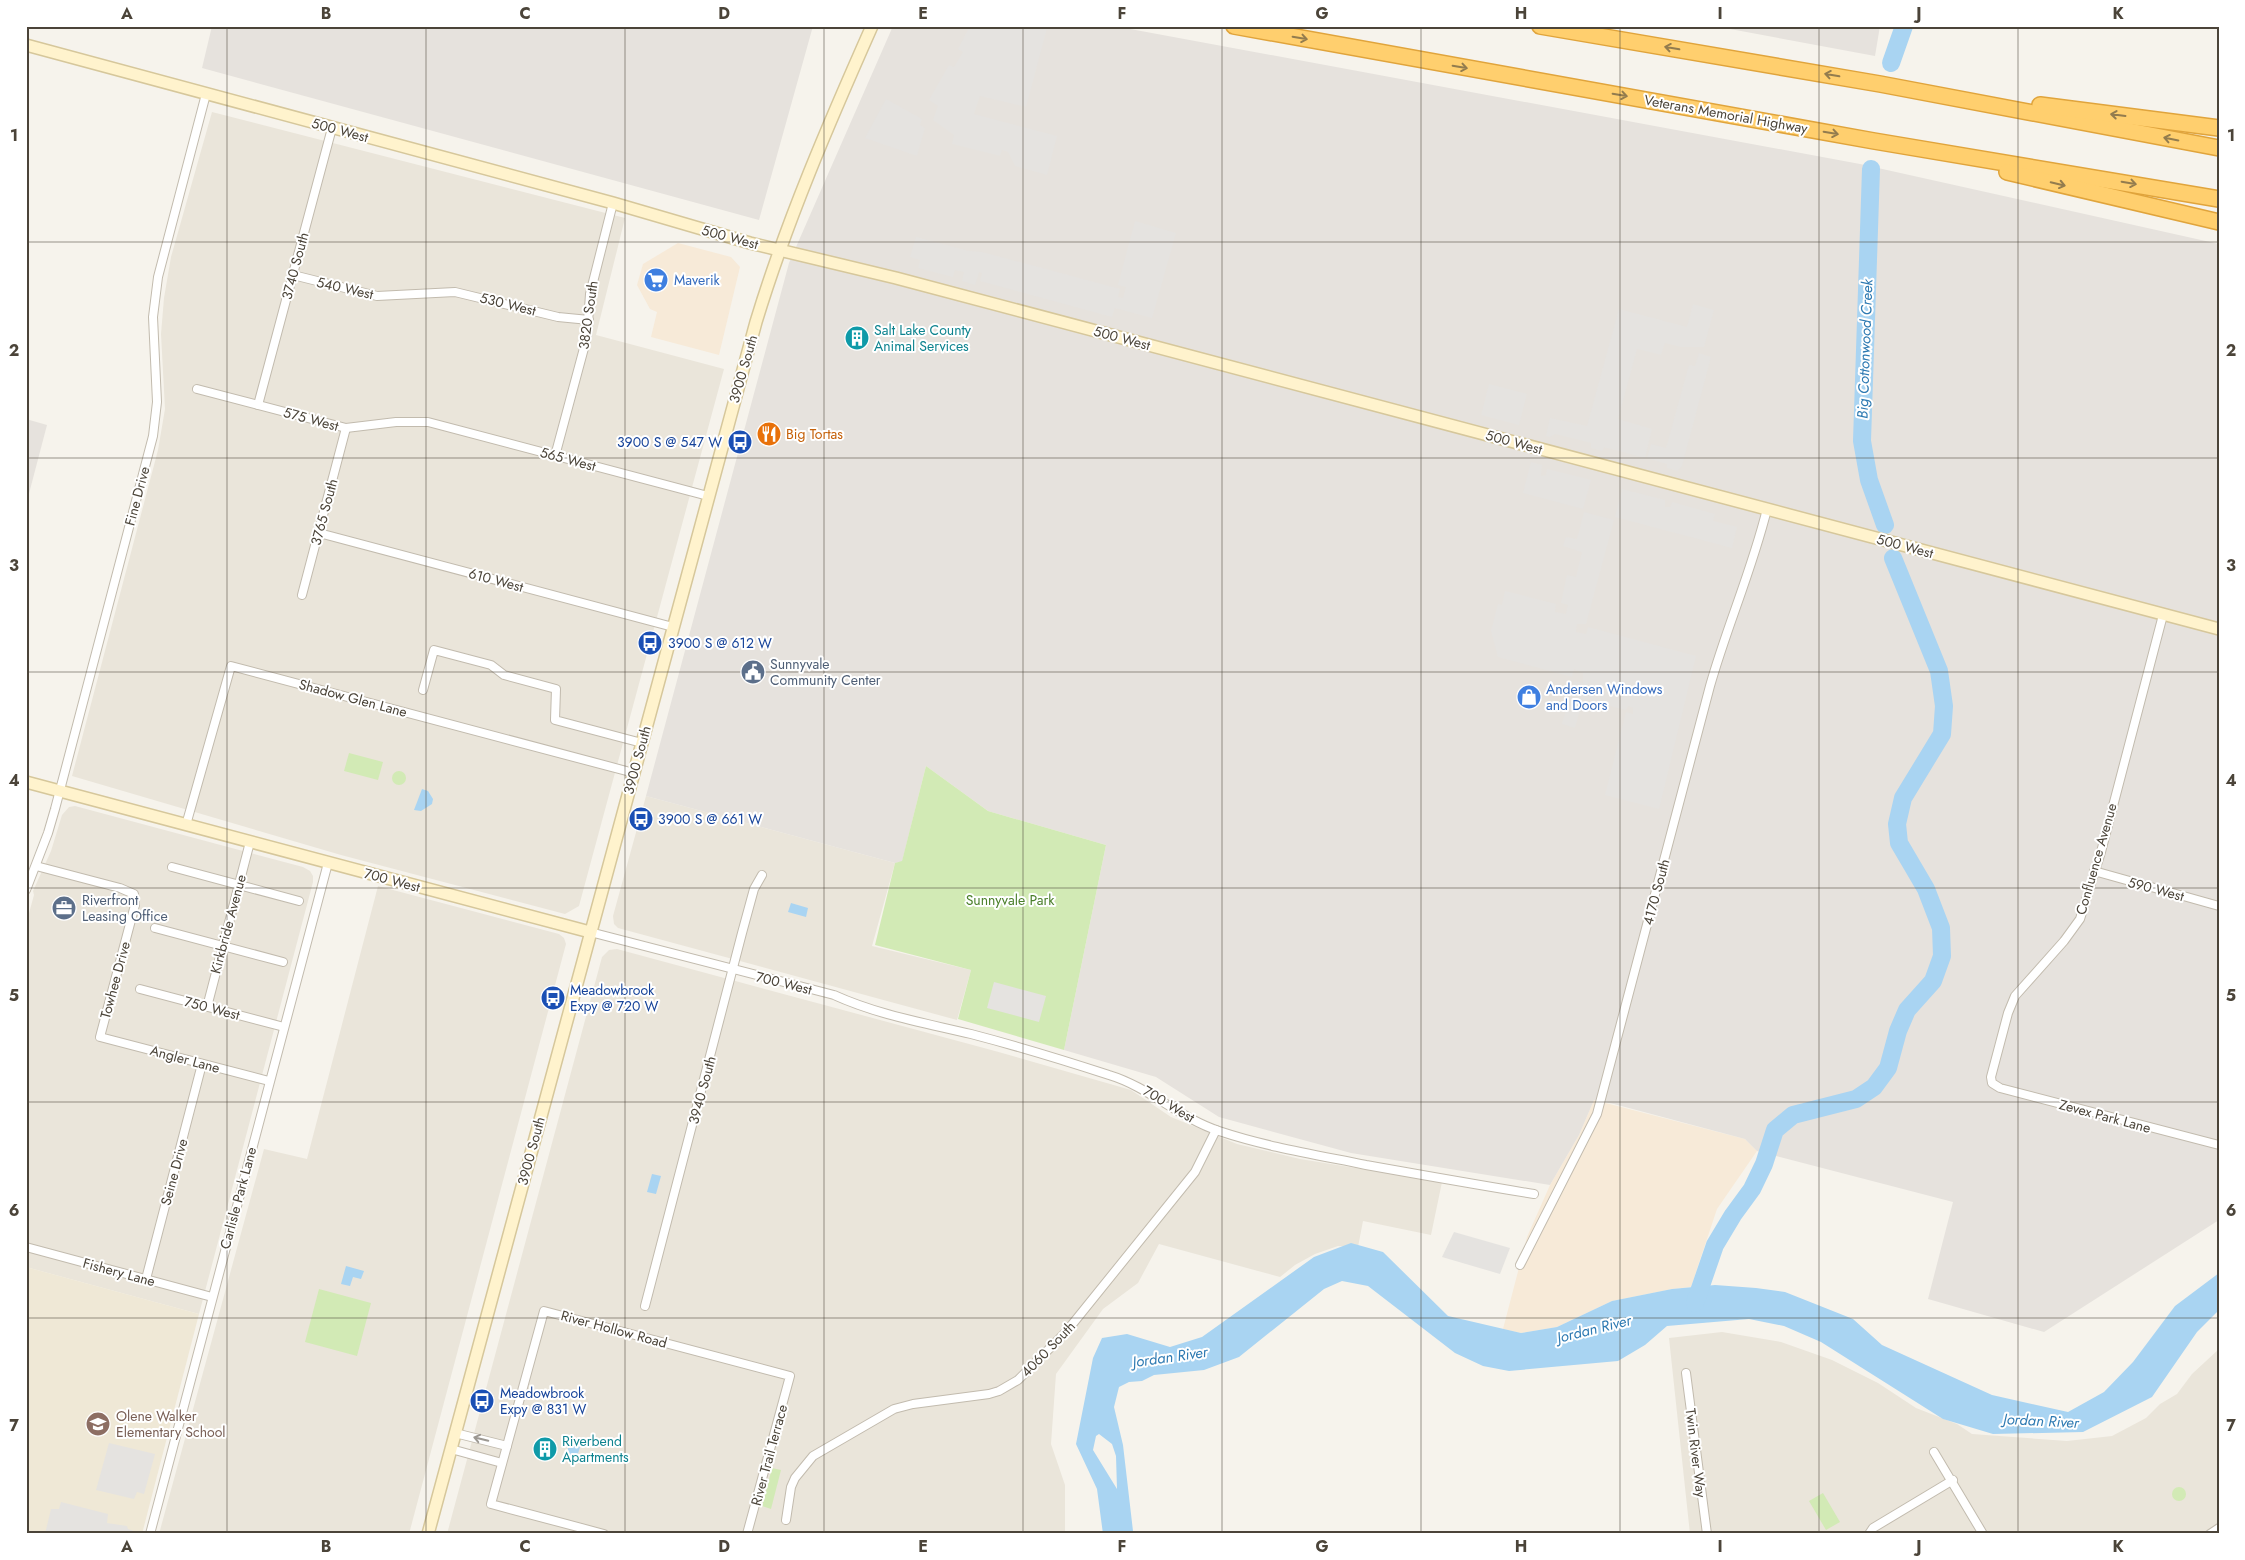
<svg xmlns="http://www.w3.org/2000/svg" width="2245" height="1560" font-family="Jost,sans-serif">
	<style>
		.residential { fill: #eae5da }
		.commercial { fill: #f7ead8 }
		.industrial { fill: #e6e2dd }
		.education { fill: #efe8d6 }
		.green { fill: #d2eab5 }
		.parking { fill: #e5e3e0 }
		.water { fill: #a9d4f2; fill-rule: evenodd }
		.lines { fill: none; stroke-linecap: round; stroke-linejoin: round }
		.river { stroke: #a9d4f2; stroke-width: 18 }
		.street-casing { stroke: #c2bbae; stroke-width: 10 }
		.secondary-casing { stroke: #d6c79b; stroke-width: 14 }
		.highway-casing { stroke: #e0a43c; stroke-width: 18 }
		.street { stroke: #fff; stroke-width: 8 }
		.secondary { stroke: #fff3cd; stroke-width: 11 }
		.highway { stroke: #ffcf6e; stroke-width: 15 }
		.oneway { stroke: #937c4e }
		.oneway2 { stroke: #9c9892 }
		.grid { fill: none; stroke: #4b4439; stroke-width: 1; stroke-opacity: 0.55 }
		.labels { text-anchor: middle; stroke-width: 4; stroke-linejoin: round; paint-order: stroke }
		.street-label { font-size: 14px; fill: #4b4439; stroke: #fff }
		.shop-label { font-size: 14px; fill: #366cbe; stroke: #fff; text-anchor: start }
		.culture-label { font-size: 14px; fill: #0d838f; stroke: #fff; text-anchor: start }
		.food-label { font-size: 14px; fill: #c56008; stroke: #fff; text-anchor: start }
		.transit-label { font-size: 14px; fill: #164399; stroke: #fff; text-anchor: start }
		.service-label { font-size: 14px; fill: #4e5e75; stroke: #fff; text-anchor: start }
		.park-label { font-size: 14px; fill: #4a7f2a; stroke: #fff }
		.education-label { font-size: 14px; fill: #785e54; stroke: #fff; text-anchor: start }
		.water-label { font-size: 15px; font-style: italic; fill: #2e7ab2; stroke: #fff }
		.neatline { fill: none; stroke: #4b4439; stroke-width: 2 }
		.grid-label { font-size: 16px; text-anchor: middle; font-weight: bold; fill: #4b4439 }
	</style>
	<rect width="100%" height="100%" fill="#f6f3ec"/>
	<!-- residential -->
	<g class="residential">
		<polygon points="212,112 625,218 596,335 724,369 579,906 565,914 341,855 72,776 158,450 165,409 161,334 164,298 171,257"/>
		<polygon points="646,796 895,863 872,946 971,970 957,1020 618,928 614,924 613,916"/>
		<polygon points="75,806 303,867 310,871 313,876 313,882 199,1314 26,1267 26,924 34,895 33,891 51,851 62,815 69,807"/>
		<polygon points="378,886 559,934 564,938 566,944 409,1534 159,1534 264,1149 307,1159"/>
		<polygon points="617,949 995,1051 1131,1090 1171,1117 1237,1144 1300,1159 1442,1182 1431,1235 1363,1221 1358,1247 1338,1246 1315,1254 1295,1265 1280,1277 1159,1244 1138,1283 1103,1309 1056,1374 1051,1444 1065,1485 1065,1534 447,1534 602,957 609,950"/>
		<polygon points="1722,1332 1781,1342 1832,1360 1878,1383 1916,1408 1957,1424 1972,1434 2067,1441 2112,1436 2146,1418 2160,1404 2177,1394 2192,1374 2219,1349 2219,1534 1690,1534 1669,1338"/>
	</g>
	<!-- commercial -->
	<g class="commercial">
		<polygon points="678,243 731,257 740,267 719,355 651,337 657,312 650,309 637,285 643,264"/>
		<polygon points="1594,1100 1745,1139 1757,1151 1717,1209 1691,1287 1672,1289 1612,1301 1557,1327 1521,1333 1503,1329 1527,1237 1550,1185 1579,1135"/>
	</g>
	<!-- industrial -->
	<g class="industrial">
		<polygon points="212,26 813,26 759,220 202,68"/>
		<polygon points="893,26 1114,26 1860,164 2219,244 2219,1220 2044,1332 1928,1299 1953,1202 1757,1151 1745,1139 1614,1104 1594,1100 1579,1135 1550,1185 1351,1153 1219,1117 1156,1077 1064,1050 1106,845 988,811 926,766 902,862 895,863 646,796 789,263"/>
		<polygon points="1714,26 1880,26 1875,56"/>
		<polygon points="26,419 47,425 26,505"/>
	</g>
	<!-- education -->
	<polygon class="education" points="26,1267 199,1314 142,1534 26,1534"/>
	<!-- green -->
	<g class="green">
		<polygon points="349,753 383,762 378,780 344,771"/>
		<polygon points="926,766 988,811 1106,845 1064,1050 958,1019 971,970 875,945 895,863 902,861"/>
		<circle cx="399" cy="778" r="7"/>
		<polygon points="319,1289 371,1303 357,1356 305,1342"/>
		<polygon points="772,1468 781,1470 771,1509 762,1506"/>
		<circle cx="2179" cy="1494" r="7"/>
		<polygon points="1823,1493 1840,1522 1826,1530 1809,1501"/>
	</g>
	<!-- parking -->
	<g class="parking">
		<polygon points="970,26 1035,26 1047,28 1026,107 980,96 974,114 1057,136 1047,175 1015,166 1008,152 1002,150 1000,156 952,144 954,135 933,120 938,106 929,100 949,65 954,67 963,52 958,49"/>
		<polygon points="886,99 922,119 920,125 925,128 917,156 865,138"/>
		<polygon points="1135,221 1176,233 1152,318 1115,308 1112,317 980,281 982,273 979,272 975,285 962,281 964,272 955,270 953,277 918,268 920,260 910,257 916,237 969,251 982,252 1120,289 1118,297 1123,298 1126,287 1118,285"/>
		<polygon points="1693,304 1714,310 1704,347 1681,347 1665,343 1661,355 1637,349 1618,419 1652,429 1645,458 1604,447 1602,451 1591,448 1591,443 1555,434 1550,437 1546,436 1550,418 1587,426 1619,309 1687,327"/>
		<polygon points="1699,353 1711,357 1682,466 1678,471 1667,468 1667,464 1647,458 1651,444 1666,448 1689,365 1695,366"/>
		<polygon points="1489,384 1527,394 1519,425 1481,415"/>
		<polygon points="1531,462 1542,465 1541,476 1546,475 1547,469 1591,480 1583,509 1523,493"/>
		<polygon points="1622,489 1665,500 1665,507 1670,507 1672,502 1715,514 1713,521 1737,527 1732,548 1615,517"/>
		<polygon points="1584,512 1614,520 1586,624 1577,624 1576,632 1586,634 1588,627 1696,656 1659,809 1605,795 1626,712 1633,714 1633,708 1628,706 1626,710 1583,700 1575,728 1562,724 1574,681 1583,683 1583,673 1574,669 1572,677 1498,657 1491,631 1498,604 1502,605 1505,591 1556,604 1555,612 1566,614 1568,605 1561,603 1567,575 1576,577 1582,552 1563,546 1566,537 1577,539"/>
		<polygon points="994,982 1046,996 1039,1022 987,1008"/>
		<polygon points="1454,1232 1510,1248 1500,1274 1442,1257"/>
		<polygon points="109,1443 155,1454 144,1494 137,1492 134,1499 96,1490"/>
		<polygon points="61,1502 108,1514 107,1523 127,1526 128,1529 134,1531 134,1534 45,1534 51,1509 59,1509"/>
	</g>
	<!-- water -->
	<g class="water">
		<polygon points="422,789 428,791 433,799 432,804 421,811 414,810"/>
		<polygon points="791,903 808,908 806,917 788,912"/>
		<polygon points="652,1174 661,1176 656,1194 647,1192"/>
		<path d="M1351,1243l32,9 65,64 73,17 36,-6 55,-26 60,-12 43,-4 41,3 29,4 68,27 29,26 110,50 76,17 36,-20 29,-30 42,-56 44,-33v37l-22,22 -45,65 -69,35 -90,2 -50,-15 -122,-77 -37,-16 -35,-7 -82,7 -22,19 -27,16 -109,10 -26,-5 -28,-13 -87,-67 -26,-5 -18,8 -85,68 -35,13 -50,5 -12,6 -13,1 -10,5 -5,20 9,38 10,86v3h-30l-6,-45 -21,-45 17,-86 9,-20 25,-4 43,13 32,-10 112,-80zM1099,1434l13,10 4,12 1,33 -24,-39 3,-14z"/>
		<polygon points="346,1266 364,1271 361,1279 353,1277 350,1286 341,1284"/>
		<polygon points="568,1436 577,1439 581,1444 576,1460 568,1456"/>
	</g>
	<g class="lines">
		<!-- river -->
		<g class="river">
			<polyline points="1891,63 1904,26"/>
			<polyline points="1871,169 1862,441 1869,480 1885,525"/>
			<polyline points="1695,1303 1715,1245 1733,1215 1752,1189 1764,1164 1775,1130 1793,1115 1856,1099 1874,1087 1888,1068 1898,1031 1907,1010 1933,981 1942,956 1941,928 1926,889 1899,843 1897,824 1903,798 1942,734 1944,706 1939,671 1893,558"/>
		</g>
		<defs>
			<g id="street">
				<polyline points="293,275 377,296 455,292 558,317 589,320"/>
				<polyline points="197,389 346,428 396,422 428,422 708,496"/>
				<polyline points="258,405 332,128"/>
				<polyline points="555,456 587,337 590,294 613,203"/>
				<polyline points="319,533 673,627"/>
				<polyline points="302,595 346,428"/>
				<polyline points="2163,615 2101,852 2080,919 2064,941 2015,996 2008,1013 1991,1077 1992,1083 2000,1088 2219,1145"/>
				<polyline points="423,690 434,650 491,665 504,675 556,689 555,720 642,743"/>
				<polyline points="186,825 231,666 634,773"/>
				<polyline points="36,866 120,888 134,894 135,905 100,1037 269,1081"/>
				<polyline points="172,867 299,901"/>
				<polyline points="2094,871 2219,906"/>
				<polyline points="26,890 48,833 55,809 153,436 157,402 153,317 158,277 206,94"/>
				<polyline points="155,928 283,962"/>
				<path d="M590,932l244,63c44,20 91,28 137,39 46,12 92,26 138,41 40,12 70,43 110,56 48,16 98,24 147,34 56,10 112,20 168,29"/>
				<polyline points="140,989 284,1027"/>
				<polyline points="207,1007 250,842"/>
				<polyline points="26,1247 212,1297"/>
				<path d="M1520,1265l77,-151 113,-428c17,-60 42,-116 57,-177"/>
				<polyline points="146,1279 202,1064"/>
				<polyline points="645,1306 742,933 754,889 762,875"/>
				<polyline points="1686,1373 1707,1534"/>
				<polyline points="455,1433 507,1446"/>
				<polyline points="451,1449 502,1463"/>
				<polyline points="1934,1452 1983,1534"/>
				<polyline points="786,1520 791,1487 795,1478 813,1456 894,1409 913,1404 989,1394 999,1391 1018,1380 1066,1332 1195,1172 1216,1130"/>
				<polyline points="150,1534 328,863"/>
				<polyline points="604,1534 491,1504 544,1311 790,1376 747,1534"/>
				<polyline points="1869,1534 1873,1528 1953,1480"/>
				<polyline points="2210,1534 2219,1528"/>
			</g>
			<g id="secondary">
				<polyline points="26,45 613,203 750,243 896,278 2219,629"/>
				<polyline points="26,782 590,932"/>
				<path d="M428,1534l328,-1212c31,-102 73,-199 116,-296"/>
			</g>
			<g id="highway">
				<polyline points="1234,26 1874,141 2219,199"/>
				<polyline points="1540,26 1880,84 2219,148"/>
				<polyline points="2040,105 2219,128"/>
				<polyline points="2007,172 2219,222"/>
			</g>
		</defs>
		<!-- street casing -->
		<use href="#street" class="street-casing"/>
		<!-- secondary casing -->
		<use href="#secondary" class="secondary-casing"/>
		<!-- highway casing -->
		<use href="#highway" class="highway-casing"/>
		<!-- street -->
		<use href="#street" class="street"/>
		<!-- secondary -->
		<use href="#secondary" class="secondary"/>
		<!-- highway -->
		<use href="#highway" class="highway"/>
	</g>
	<!-- one-way arrows -->
	<defs><path id="oneway-shaft" d="M-6 0H5M1.5-3L5.5 0L1.5 3" fill="none" stroke-width="1.6" stroke-linecap="round" stroke-linejoin="round" transform="scale(1.25)"/></defs>
	<g class="oneway">
		<use href="#oneway-shaft" transform="translate(1300 38) rotate(10)"/>
		<use href="#oneway-shaft" transform="translate(1672 48) rotate(-170)"/>
		<use href="#oneway-shaft" transform="translate(1460 67) rotate(10)"/>
		<use href="#oneway-shaft" transform="translate(1832 75) rotate(-170)"/>
		<use href="#oneway-shaft" transform="translate(1620 95) rotate(10)"/>
		<use href="#oneway-shaft" transform="translate(2118 115) rotate(-173)"/>
		<use href="#oneway-shaft" transform="translate(1831 133) rotate(10)"/>
		<use href="#oneway-shaft" transform="translate(2171 139) rotate(-169)"/>
		<use href="#oneway-shaft" transform="translate(2129 183) rotate(10)"/>
		<use href="#oneway-shaft" transform="translate(2058 184) rotate(13)"/>
	</g>
	<use class="oneway2" href="#oneway-shaft" transform="translate(481 1439) rotate(-166)"/>
	<!-- grid -->
	<path class="grid" d="M227,26v1508M426,26v1508M625,26v1508M824,26v1508M1023,26v1508M1222,26v1508M1421,26v1508M1620,26v1508M1819,26v1508M2018,26v1508M26,242h2193M26,458h2193M26,672h2193M26,888h2193M26,1102h2193M26,1318h2193"/>
	<!-- icons -->
	<defs>
		<symbol id="supermarket-disc" viewBox="-11 -11 22 22"><circle r="9.5" fill="#3f7fe0" stroke="#fff"/><path d="M-6-5.5h2.5l.6 2H6L4.5 2H-2.5L-4.4-4H-6ZM-1.5 3.2a1.3 1.3 0 1 0 .1 0ZM3 3.2a1.3 1.3 0 1 0 .1 0Z" fill="#fff"/></symbol>
		<symbol id="building-disc" viewBox="-11 -11 22 22"><circle r="9.5" fill="#0f9aa8" stroke="#fff"/><path d="M-4-6H4V6H1V3H-1V6H-4ZM-2.5-4.3h1.7v1.8h-1.7ZM.8-4.3h1.7v1.8H.8ZM-2.5-1h1.7V.8h-1.7ZM.8-1h1.7V.8H.8Z" fill="#fff"/></symbol>
		<symbol id="restaurant-disc" viewBox="-11 -11 22 22"><circle r="9.5" fill="#e8710a" stroke="#fff"/><path d="M-5-6h1v4h1v-4h1v4h1v-4h1v5L-1.5 .5V6h-2V.5L-5-1ZM5-6V6H3V1.5H1.5Q1.5-4 5-6Z" fill="#fff"/></symbol>
		<symbol id="bus-disc" viewBox="-11 -11 22 22"><circle r="9.5" fill="#1a4fb4" stroke="#fff"/><path d="M-5-6H5V4H4V6H2V4H-2V6H-4V4H-5ZM-3.5-4V0h7V-4ZM-3.5 1.2v1.5H-2V1.2ZM2 1.2v1.5H3.5V1.2Z" fill="#fff"/></symbol>
		<symbol id="civic-disc" viewBox="-11 -11 22 22"><circle r="9.5" fill="#5c6f8a" stroke="#fff"/><path d="M-.6-6.5H3V-4.5H.6V-3L4-1V1h2V6H-6V1h2V-1L-.6-3ZM-1.2 2.5V6h2.4V2.5Z" fill="#fff"/></symbol>
		<symbol id="shop-disc" viewBox="-11 -11 22 22"><circle r="9.5" fill="#3f7fe0" stroke="#fff"/><path d="M-5-2.5h2.3a2.7 3.5 0 0 1 5.4 0H5L5.5 6h-11ZM-1.5-2.5h3a1.5 2.3 0 0 0-3 0Z" fill="#fff"/></symbol>
		<symbol id="office-disc" viewBox="-11 -11 22 22"><circle r="9.5" fill="#5c6f8a" stroke="#fff"/><path d="M-6-3h4V-5.5h4V-3h4V5H-6ZM-1-4.5V-3h2v-1.5ZM-6 0V1H6V0Z" fill="#fff"/></symbol>
		<symbol id="school-disc" viewBox="-11 -11 22 22"><circle r="9.5" fill="#8d6e63" stroke="#fff"/><path d="M0-5L7-2L0 1L-7-2ZM-4 1L0 2.5L4 1V4Q0 6-4 4Z" fill="#fff"/></symbol>
	</defs>
	<g fill-rule="evenodd">
		<use href="#supermarket-disc" x="642" y="266" width="28" height="28"/>
		<use href="#building-disc" x="843" y="324" width="28" height="28"/>
		<use href="#restaurant-disc" x="755" y="420" width="28" height="28"/>
		<use href="#bus-disc" x="726" y="428" width="28" height="28"/>
		<use href="#bus-disc" x="636" y="629" width="28" height="28"/>
		<use href="#civic-disc" x="739" y="658" width="28" height="28"/>
		<use href="#shop-disc" x="1515" y="683" width="28" height="28"/>
		<use href="#bus-disc" x="627" y="805" width="28" height="28"/>
		<use href="#office-disc" x="50" y="894" width="28" height="28"/>
		<use href="#bus-disc" x="539" y="984" width="28" height="28"/>
		<use href="#bus-disc" x="468" y="1387" width="28" height="28"/>
		<use href="#school-disc" x="84" y="1410" width="28" height="28"/>
		<use href="#building-disc" x="531" y="1435" width="28" height="28"/>
	</g>
	<g class="labels">
		<!-- street labels -->
		<g class="street-label">
			<text transform="translate(1726 114) rotate(10)" y="5">Veterans Memorial Highway</text>
			<text transform="translate(340 130) rotate(15)" y="5">500 West</text>
			<text transform="translate(730 237) rotate(15)" y="5">500 West</text>
			<text transform="translate(295 266) rotate(-75)" y="5">3740 South</text>
			<text transform="translate(345 288) rotate(13)" y="5">540 West</text>
			<text transform="translate(508 304) rotate(14)" y="5">530 West</text>
			<text transform="translate(588 315) rotate(-82)" y="5">3820 South</text>
			<text transform="translate(1122 338) rotate(15)" y="5">500 West</text>
			<text transform="translate(743 369) rotate(-74)" y="5">3900 South</text>
			<text transform="translate(311 419) rotate(15)" y="5">575 West</text>
			<text transform="translate(1514 442) rotate(15)" y="5">500 West</text>
			<text transform="translate(568 459) rotate(15)" y="5">565 West</text>
			<text transform="translate(137 496) rotate(-75)" y="5">Fine Drive</text>
			<text transform="translate(324 512) rotate(-75)" y="5">3765 South</text>
			<text transform="translate(1905 546) rotate(15)" y="5">500 West</text>
			<text transform="translate(496 580) rotate(15)" y="5">610 West</text>
			<text transform="translate(353 698) rotate(15)" y="5">Shadow Glen Lane</text>
			<text transform="translate(637 760) rotate(-75)" y="5">3900 South</text>
			<text transform="translate(2096 859) rotate(-74)" y="5">Confluence Avenue</text>
			<text transform="translate(392 880) rotate(15)" y="5">700 West</text>
			<text transform="translate(2156 889) rotate(15)" y="5">590 West</text>
			<text transform="translate(1656 892) rotate(-75)" y="5">4170 South</text>
			<text transform="translate(228 924) rotate(-75)" y="5">Kirkbride Avenue</text>
			<text transform="translate(115 980) rotate(-75)" y="5">Towhee Drive</text>
			<text transform="translate(784 983) rotate(14)" y="5">700 West</text>
			<text transform="translate(212 1008) rotate(15)" y="5">750 West</text>
			<text transform="translate(185 1059) rotate(15)" y="5">Angler Lane</text>
			<text transform="translate(702 1090) rotate(-75)" y="5">3940 South</text>
			<text transform="translate(1169 1104) rotate(31)" y="5">700 West</text>
			<text transform="translate(2105 1116) rotate(15)" y="5">Zevex Park Lane</text>
			<text transform="translate(531 1151) rotate(-75)" y="5">3900 South</text>
			<text transform="translate(174 1172) rotate(-75)" y="5">Seine Drive</text>
			<text transform="translate(238 1198) rotate(-75)" y="5">Carlisle Park Lane</text>
			<text transform="translate(119 1272) rotate(15)" y="5">Fishery Lane</text>
			<text transform="translate(614 1329) rotate(15)" y="5">River Hollow Road</text>
			<text transform="translate(1048 1349) rotate(-46)" y="5">4060 South</text>
			<text transform="translate(1696 1453) rotate(83)" y="5">Twin River Way</text>
			<text transform="translate(769 1455) rotate(-75)" y="5">River Trail Terrace</text>
		</g>
		<!-- shop labels -->
		<g class="shop-label">
			<text x="674" y="285">Maverik</text>
			<text x="1546" y="694">Andersen Windows<tspan x="1546" dy="16">and Doors</tspan></text>
		</g>
		<!-- culture labels -->
		<g class="culture-label">
			<text x="874" y="335">Salt Lake County<tspan x="874" dy="16">Animal Services</tspan></text>
			<text x="562" y="1446">Riverbend<tspan x="562" dy="16">Apartments</tspan></text>
		</g>
		<!-- food labels -->
		<g class="food-label">
			<text x="786" y="439">Big Tortas</text>
		</g>
		<!-- transit labels -->
		<g class="transit-label">
			<text x="722" y="447" text-anchor="end">3900 S @ 547 W</text>
			<text x="668" y="648">3900 S @ 612 W</text>
			<text x="658" y="824">3900 S @ 661 W</text>
			<text x="570" y="995">Meadowbrook<tspan x="570" dy="16">Expy @ 720 W</tspan></text>
			<text x="500" y="1398">Meadowbrook<tspan x="500" dy="16">Expy @ 831 W</tspan></text>
		</g>
		<!-- service labels -->
		<g class="service-label">
			<text x="770" y="669">Sunnyvale<tspan x="770" dy="16">Community Center</tspan></text>
			<text x="82" y="905">Riverfront<tspan x="82" dy="16">Leasing Office</tspan></text>
		</g>
		<!-- park labels -->
		<g class="park-label">
			<text x="1010" y="905">Sunnyvale Park</text>
		</g>
		<!-- education labels -->
		<g class="education-label">
			<text x="116" y="1421">Olene Walker<tspan x="116" dy="16">Elementary School</tspan></text>
		</g>
		<!-- water labels -->
		<g class="water-label">
			<text transform="translate(1865 349) rotate(-88)" y="5">Big Cottonwood Creek</text>
			<text transform="translate(1594 1329) rotate(-14)" y="5">Jordan River</text>
			<text transform="translate(1170 1357) rotate(-8)" y="5">Jordan River</text>
			<text transform="translate(2041 1421) rotate(3)" y="5">Jordan River</text>
		</g>
	</g>
	<!-- border -->
	<rect width="2245" height="1560" fill="none" stroke="#ffffff" stroke-width="55"/>
	<rect x="28" y="28" width="2190" height="1504" class="neatline"/>
	<g class="grid-label">
		<text x="127" y="19">A</text>
		<text x="326" y="19">B</text>
		<text x="525" y="19">C</text>
		<text x="724" y="19">D</text>
		<text x="923" y="19">E</text>
		<text x="1122" y="19">F</text>
		<text x="1322" y="19">G</text>
		<text x="1521" y="19">H</text>
		<text x="1720" y="19">I</text>
		<text x="1919" y="19">J</text>
		<text x="2118" y="19">K</text>
		<text x="14" y="141">1</text>
		<text x="2231" y="141">1</text>
		<text x="14" y="356">2</text>
		<text x="2231" y="356">2</text>
		<text x="14" y="571">3</text>
		<text x="2231" y="571">3</text>
		<text x="14" y="786">4</text>
		<text x="2231" y="786">4</text>
		<text x="14" y="1001">5</text>
		<text x="2231" y="1001">5</text>
		<text x="14" y="1216">6</text>
		<text x="2231" y="1216">6</text>
		<text x="14" y="1431">7</text>
		<text x="2231" y="1431">7</text>
		<text x="127" y="1552">A</text>
		<text x="326" y="1552">B</text>
		<text x="525" y="1552">C</text>
		<text x="724" y="1552">D</text>
		<text x="923" y="1552">E</text>
		<text x="1122" y="1552">F</text>
		<text x="1322" y="1552">G</text>
		<text x="1521" y="1552">H</text>
		<text x="1720" y="1552">I</text>
		<text x="1919" y="1552">J</text>
		<text x="2118" y="1552">K</text>
	</g>
</svg>
